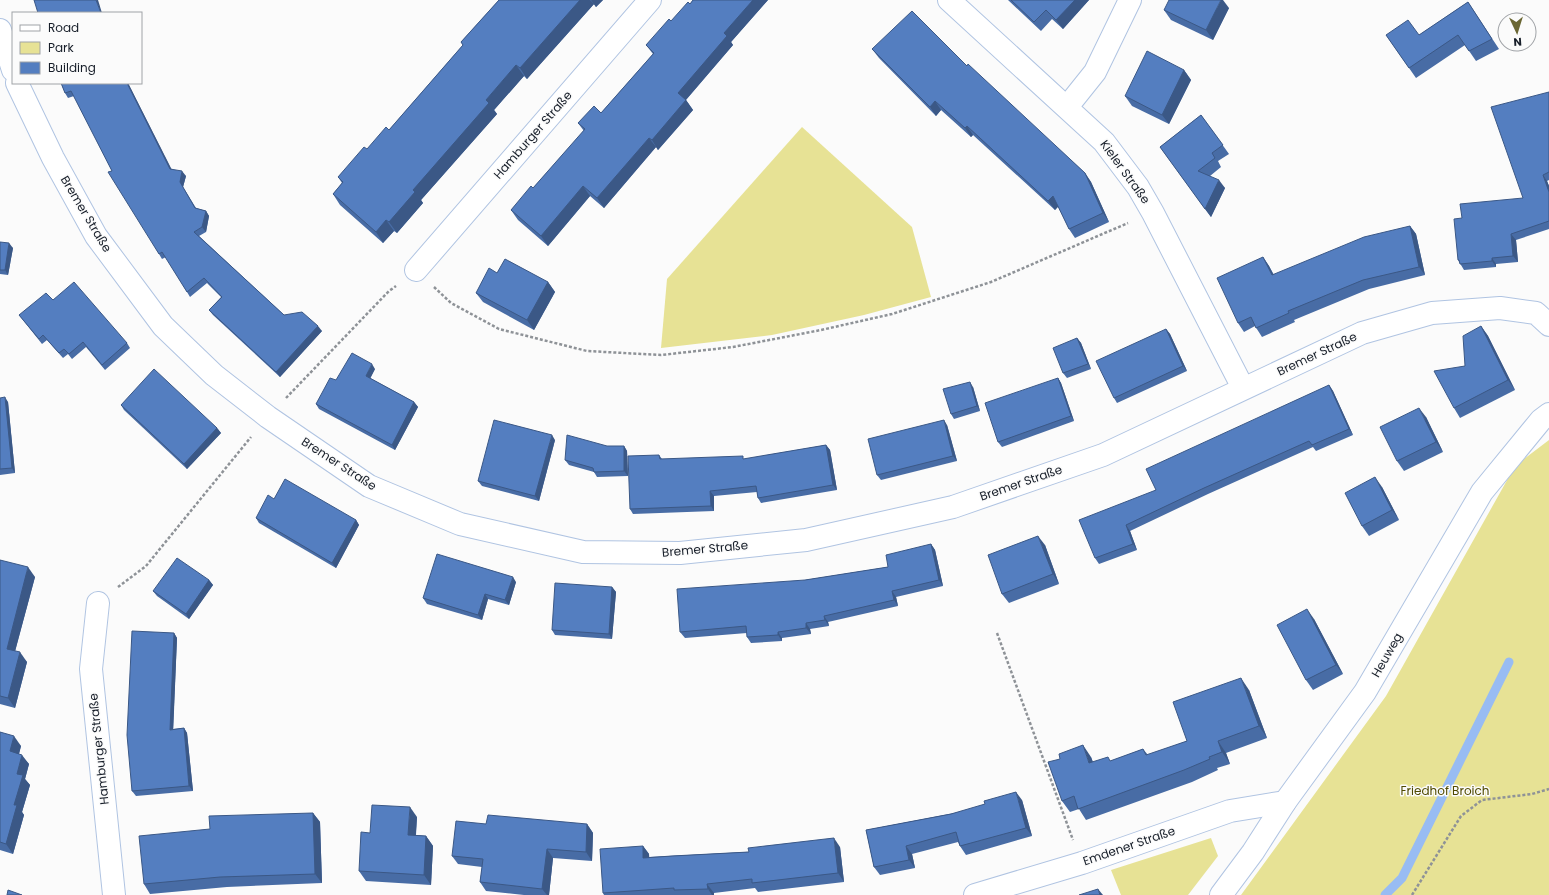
<svg xmlns="http://www.w3.org/2000/svg" width="1549" height="895" font-family="Poppins,sans-serif">
	<style>
		.green { fill: #e7e295 }
		.lines { fill: none; stroke-linecap: round; stroke-linejoin: round }
		.stream { stroke: #98bcf3; stroke-width: 9 }
		.minor-casing { stroke: #b0c4e2; stroke-width: 24 }
		.path { stroke: #8e9297; stroke-width: 2.5; stroke-dasharray: 3 2; stroke-linecap: butt }
		.minor { stroke: #fff; stroke-width: 22 }
		.wall { fill: #486ca5 }
		.shaded-wall { fill: #3b5886 }
		.building { fill: #547ec0; stroke: #3b5886 }
		.labels { text-anchor: middle; stroke-width: 3; stroke-linejoin: round; paint-order: stroke }
		.street-label { font-size: 12px; fill: #171e29; stroke: #fbfbfb }
		.park-label { font-size: 12px; fill: #504a01; stroke: #fbfbfb }
	</style>
	<rect width="100%" height="100%" fill="#fbfbfb"/>
	<!-- green -->
	<g class="green">
		<polygon points="802,127 912,227 931,297 864,315 772,335 661,348 667,279"/>
		<polygon points="1549,440 1549,895 1241,895 1386,696 1515,466"/>
		<polygon points="1211,838 1218,856 1188,895 1121,895 1111,870"/>
	</g>
	<g class="lines">
		<!-- stream -->
		<polyline class="stream" points="1385,895 1402,878 1509,662"/>
		<defs>
			<g id="minor">
				<polyline points="949,0 1104,142 1138,187 1153,213 1243,388"/>
				<polyline points="0,30 13,70"/>
				<polyline points="17,83 53,158 96,236 163,326 214,375 268,417 369,486 460,524 583,552 680,553 806,540 953,507 1103,455 1362,333 1432,313 1500,308 1536,313 1549,325"/>
				<polyline points="1067,107 1095,72 1130,0"/>
				<polyline points="416,270 650,0"/>
				<polyline points="98,603 91,669 114,895"/>
				<polyline points="975,895 1082,863 1230,811 1285,802"/>
				<polyline points="1221,895 1253,852 1285,802 1365,692 1482,492 1541,420 1549,414"/>
			</g>
		</defs>
		<!-- minor casing -->
		<use href="#minor" class="minor-casing"/>
		<!-- path -->
		<g class="path">
			<polyline points="434,287 451,303 499,329 587,351 661,355 733,347 821,330 892,314 991,282 1128,223"/>
			<polyline points="286,398 389,291 396,286"/>
			<polyline points="118,587 146,566 251,437"/>
			<polyline points="997,633 1073,840"/>
			<polyline points="1412,895 1461,816 1482,800 1532,794 1549,789"/>
		</g>
		<!-- minor -->
		<use href="#minor" class="minor"/>
	</g>
	<!-- wall -->
	<g class="wall">
		<polygon points="499,0 603,0 596,7 594,4 527,79 524,76 494,110 497,114 421,200 423,203 397,233 394,231 383,243 340,205 333,194 342,183 338,177 367,149 389,130 463,45 461,42"/>
		<polygon points="693,0 768,0 731,42 733,45 686,100 693,110 658,150 656,147 604,208 590,196 548,246 518,220 511,210 533,188 584,131 578,123 601,113 653,54 646,45 690,4"/>
		<polygon points="1008,0 1089,0 1063,29 1052,19 1041,31"/>
		<polygon points="1468,2 1499,49 1476,61 1465,45 1416,78 1386,35 1419,35"/>
		<polygon points="1229,8 1213,40 1171,20 1164,10"/>
		<polygon points="872,49 967,66 1085,173 1091,182 1109,222 1075,238 1069,229 1058,206 1055,210 973,135 971,137 941,110 936,116 879,58"/>
		<polygon points="1184,70 1191,80 1169,124 1132,106 1125,96"/>
		<polygon points="61,83 128,83 171,169 186,176 183,187 196,208 206,211 209,216 206,232 199,236 284,315 322,331 280,377 213,315 209,310 221,297 207,283 190,297 166,257 162,259 159,254 112,171 74,96 68,98 65,93"/>
		<polygon points="1549,92 1549,180 1547,181 1549,186 1549,229 1516,240 1518,262 1496,264 1496,267 1464,270 1458,260 1523,198"/>
		<polygon points="1201,115 1229,154 1218,161 1221,167 1210,176 1225,188 1211,217 1160,147"/>
		<polygon points="1410,226 1416,234 1425,275 1369,289 1294,320 1295,322 1262,337 1255,326 1244,332 1238,323 1263,257 1269,266 1274,275"/>
		<polygon points="0,242 13,248 8,275 0,274"/>
		<polygon points="497,273 548,282 555,292 534,330 483,302 476,293"/>
		<polygon points="53,300 127,343 130,348 105,370 86,347 72,359 68,354 63,358 47,340 42,344 19,315"/>
		<polygon points="1481,326 1488,336 1515,390 1460,418 1454,408 1465,366"/>
		<polygon points="1166,329 1170,334 1187,371 1117,403 1114,398"/>
		<polygon points="1077,338 1081,343 1091,369 1067,378 1063,373"/>
		<polygon points="375,369 370,378 414,402 418,407 395,450 319,409 316,404 336,380"/>
		<polygon points="1058,378 1061,383 1074,421 1002,447 998,442"/>
		<polygon points="1329,385 1333,391 1353,435 1316,451 1313,447 1208,494 1130,531 1137,550 1099,564 1095,558 1156,490"/>
		<polygon points="973,387 980,411 954,419 951,414"/>
		<polygon points="0,398 8,402 15,473 0,475"/>
		<polygon points="121,405 217,428 221,433 187,469 124,410"/>
		<polygon points="1426,417 1443,452 1404,471 1397,461"/>
		<polygon points="947,425 957,461 881,480 877,475"/>
		<polygon points="555,440 539,501 482,486 478,481"/>
		<polygon points="826,445 830,450 837,490 761,503 758,498 757,492 714,496 714,511 633,514 630,509 659,455 662,459 745,459"/>
		<polygon points="607,446 624,446 627,451 628,476 597,477 594,472 569,465 565,460"/>
		<polygon points="1382,487 1399,520 1369,536 1362,526"/>
		<polygon points="274,499 356,520 359,525 336,568 259,523 256,518"/>
		<polygon points="931,544 935,550 943,586 896,597 898,606 828,622 829,626 810,629 811,634 782,638 782,641 751,643 747,637 747,633 685,638 680,632 805,580 888,567"/>
		<polygon points="1045,545 1059,584 1009,603 1002,594"/>
		<polygon points="0,560 35,577 15,651 27,662 15,708 0,704"/>
		<polygon points="209,580 213,585 189,619 157,596 153,591"/>
		<polygon points="516,582 509,605 488,599 482,620 427,604 423,598"/>
		<polygon points="612,587 616,592 612,639 555,635 552,630"/>
		<polygon points="1314,619 1343,674 1313,690 1306,680"/>
		<polygon points="174,633 177,638 173,729 184,728 187,733 193,791 136,796 132,791"/>
		<polygon points="1249,690 1267,738 1226,753 1230,764 1217,768 1218,770 1192,782 1086,820 1079,809 1070,812 1062,801 1091,757 1093,762 1111,761 1143,749 1148,755 1187,741"/>
		<polygon points="0,732 21,746 19,754 29,764 25,779 30,785 22,812 24,815 13,854 0,850"/>
		<polygon points="1022,800 1032,836 966,855 960,846 958,842 912,854 915,868 880,875 874,867 866,830"/>
		<polygon points="313,813 320,822 322,883 227,887 150,894 144,884 210,829"/>
		<polygon points="417,817 416,835 426,836 433,846 431,885 366,881 359,871 370,833"/>
		<polygon points="486,824 587,824 593,833 592,861 553,858 549,895 524,895 486,891 480,882 482,867 458,864 452,856"/>
		<polygon points="643,846 649,854 649,857 840,847 844,882 758,892 755,888 714,893 714,895 604,895 603,893"/>
	</g>
	<!-- shaded-wall -->
	<g class="shaded-wall">
		<polygon points="96,0 98,0 102,13 101,13"/>
		<polygon points="580,0 590,0 594,4 527,79 520,68"/>
		<polygon points="591,0 603,0 596,7"/>
		<polygon points="753,0 768,0 731,42 733,45 684,102 678,93 724,33"/>
		<polygon points="1075,0 1089,0 1063,29 1056,20"/>
		<polygon points="1221,0 1223,0 1229,8 1213,40 1206,30"/>
		<polygon points="516,65 524,76 494,110 497,114 421,200 423,203 397,233 389,222 413,190 486,100"/>
		<polygon points="1184,70 1191,80 1169,124 1162,115"/>
		<polygon points="127,83 128,83 174,174 170,169"/>
		<polygon points="686,100 693,110 658,150 652,140"/>
		<polygon points="935,101 941,110 936,116 930,107"/>
		<polygon points="967,126 973,135 971,137 965,128"/>
		<polygon points="649,138 656,147 604,208 597,198"/>
		<polygon points="182,171 186,176 183,187 198,213 180,182"/>
		<polygon points="1085,173 1091,182 1109,222 1103,213"/>
		<polygon points="1543,175 1547,181 1549,186 1549,192"/>
		<polygon points="1219,180 1225,188 1211,217 1205,209"/>
		<polygon points="583,186 590,196 548,246 541,236"/>
		<polygon points="1053,196 1060,205 1055,210 1048,201"/>
		<polygon points="206,211 209,216 206,232 202,227"/>
		<polygon points="386,220 394,231 383,243 376,232"/>
		<polygon points="1410,226 1416,234 1425,275 1419,267"/>
		<polygon points="1511,234 1516,240 1518,262 1513,256"/>
		<polygon points="9,243 13,248 8,275 5,270"/>
		<polygon points="1263,257 1269,266 1278,284 1272,275"/>
		<polygon points="1492,258 1496,264 1496,267 1492,261"/>
		<polygon points="548,282 555,292 534,330 527,320"/>
		<polygon points="318,326 322,331 280,377 276,372"/>
		<polygon points="1481,326 1488,336 1515,390 1508,380"/>
		<polygon points="1166,329 1170,334 1187,371 1183,366"/>
		<polygon points="1077,338 1081,343 1091,369 1088,364"/>
		<polygon points="372,364 375,369 369,381 366,376"/>
		<polygon points="1058,378 1061,383 1074,421 1071,416"/>
		<polygon points="970,382 973,387 980,411 977,406"/>
		<polygon points="1329,385 1333,391 1353,435 1349,429"/>
		<polygon points="5,397 8,402 15,473 12,468"/>
		<polygon points="414,402 418,407 395,450 392,445"/>
		<polygon points="1419,408 1426,417 1443,452 1436,442"/>
		<polygon points="944,420 947,425 957,461 953,456"/>
		<polygon points="217,428 221,433 187,469 184,464"/>
		<polygon points="552,435 555,440 539,501 535,496"/>
		<polygon points="826,445 830,450 837,490 833,485"/>
		<polygon points="624,446 627,451 628,476 624,471"/>
		<polygon points="1375,477 1382,487 1399,520 1392,510"/>
		<polygon points="710,491 714,496 714,511 711,506"/>
		<polygon points="356,520 359,525 336,568 332,563"/>
		<polygon points="1126,525 1130,531 1137,550 1133,544"/>
		<polygon points="1038,536 1045,545 1059,584 1053,574"/>
		<polygon points="931,544 935,550 943,586 939,580"/>
		<polygon points="28,567 35,577 13,659 7,649"/>
		<polygon points="513,577 516,582 509,605 505,600"/>
		<polygon points="209,580 213,585 189,619 186,614"/>
		<polygon points="612,587 616,592 612,639 609,634"/>
		<polygon points="892,591 896,597 898,606 894,600"/>
		<polygon points="485,594 488,599 482,620 478,615"/>
		<polygon points="1307,609 1314,619 1343,674 1336,665"/>
		<polygon points="824,616 828,622 829,626 825,620"/>
		<polygon points="806,623 810,629 811,634 806,628"/>
		<polygon points="778,632 782,638 782,641 778,635"/>
		<polygon points="174,633 177,638 173,735 170,730"/>
		<polygon points="20,652 27,662 15,708 8,698"/>
		<polygon points="1241,678 1249,690 1267,738 1259,726"/>
		<polygon points="184,728 187,733 193,791 189,786"/>
		<polygon points="14,736 21,746 17,761 10,751"/>
		<polygon points="1218,741 1226,753 1230,764 1222,752"/>
		<polygon points="1083,745 1091,757 1097,775 1089,763"/>
		<polygon points="22,755 29,764 25,779 30,785 22,812 24,815 13,854 6,844 14,805 17,774"/>
		<polygon points="1016,792 1022,800 1032,836 1026,828"/>
		<polygon points="410,807 417,817 415,845 408,835"/>
		<polygon points="313,813 320,822 322,883 315,874"/>
		<polygon points="587,824 593,833 592,861 586,852"/>
		<polygon points="426,836 433,846 431,885 424,875"/>
		<polygon points="834,838 840,847 844,882 838,873"/>
		<polygon points="643,846 649,854 650,866 643,858"/>
		<polygon points="906,846 912,854 915,868 909,860"/>
		<polygon points="547,849 553,858 549,895 547,895 542,889"/>
		<polygon points="707,884 714,893 714,895 712,895 708,889"/>
		<polygon points="1098,889 1103,895 1100,895"/>
	</g>
	<!-- building -->
	<g class="building">
		<polygon points="34,0 96,0 101,13 38,13"/>
		<polygon points="499,0 580,0 520,68 516,65 486,100 489,103 413,190 415,192 389,222 386,220 376,232 333,194 343,182 338,177 364,147 367,149 386,127 389,130 463,45 461,42"/>
		<polygon points="693,0 753,0 724,33 727,36 678,93 686,100 652,140 649,138 597,198 583,186 541,236 511,210 531,186 533,188 585,129 578,123 594,106 601,113 654,53 646,45 669,19 671,21 688,2 690,4"/>
		<polygon points="1011,0 1075,0 1056,20 1046,10 1034,22"/>
		<polygon points="1169,0 1221,0 1206,30 1164,10"/>
		<polygon points="1468,2 1492,39 1469,51 1458,35 1409,68 1386,35 1408,20 1419,35"/>
		<polygon points="912,11 967,66 968,64 1085,173 1103,213 1069,229 1053,196 1048,201 967,126 965,128 935,101 930,107 872,49"/>
		<polygon points="1147,51 1184,70 1162,115 1125,96"/>
		<polygon points="61,83 127,83 170,169 182,171 180,182 195,208 206,211 202,227 194,232 284,315 302,312 318,326 276,372 209,310 222,297 204,278 187,292 162,252 159,254 108,172 112,171 71,91 65,93"/>
		<polygon points="1549,92 1549,172 1543,175 1549,192 1549,221 1511,234 1513,256 1492,258 1492,261 1460,264 1459,260 1458,260 1454,219 1462,218 1460,204 1523,198 1491,107"/>
		<polygon points="1201,115 1223,145 1212,153 1215,158 1198,171 1219,180 1205,209 1160,147"/>
		<polygon points="1410,226 1419,267 1363,280 1288,311 1289,313 1256,328 1251,317 1238,323 1217,278 1263,257 1272,275 1364,237"/>
		<polygon points="0,242 9,243 5,270 0,270"/>
		<polygon points="505,259 548,282 527,320 476,293 489,268 497,273"/>
		<polygon points="74,282 127,343 102,365 83,342 69,354 64,349 59,353 43,335 39,339 19,315 46,293 53,300"/>
		<polygon points="1481,326 1508,380 1454,408 1434,371 1465,366 1463,336"/>
		<polygon points="1166,329 1183,366 1114,398 1096,361"/>
		<polygon points="1077,338 1088,364 1063,373 1053,348"/>
		<polygon points="352,353 372,364 366,376 414,402 392,445 316,404 330,378 336,380"/>
		<polygon points="154,369 217,428 184,464 121,405"/>
		<polygon points="1058,378 1071,416 998,442 985,403"/>
		<polygon points="970,382 977,406 951,414 943,389"/>
		<polygon points="1329,385 1349,429 1312,445 1309,441 1204,488 1126,525 1133,544 1095,558 1079,520 1156,490 1146,469"/>
		<polygon points="5,397 12,468 0,469 0,398"/>
		<polygon points="1419,408 1436,442 1397,461 1380,427"/>
		<polygon points="494,420 552,435 535,496 478,481"/>
		<polygon points="944,420 953,456 877,475 868,439"/>
		<polygon points="567,435 607,446 624,446 624,471 594,472 593,468 565,460"/>
		<polygon points="826,445 833,485 758,498 756,486 710,491 711,506 630,509 628,456 659,455 660,459 743,456 743,459"/>
		<polygon points="1375,477 1392,510 1362,526 1345,493"/>
		<polygon points="285,479 356,520 332,563 256,518 268,495 274,499"/>
		<polygon points="1038,536 1053,574 1002,594 988,555"/>
		<polygon points="931,544 939,580 892,591 894,600 824,616 825,620 806,623 806,628 778,632 778,635 747,637 746,626 680,632 677,589 805,580 888,567 886,555"/>
		<polygon points="437,554 513,577 505,600 485,594 478,615 423,598"/>
		<polygon points="177,558 209,580 186,614 153,591"/>
		<polygon points="0,560 28,567 7,649 20,652 8,698 0,696"/>
		<polygon points="555,583 612,587 609,634 552,630"/>
		<polygon points="1307,609 1336,665 1306,680 1277,625"/>
		<polygon points="132,631 174,633 170,730 184,728 189,786 132,791 127,735"/>
		<polygon points="1241,678 1259,726 1218,741 1222,752 1209,757 1210,759 1184,770 1078,809 1074,796 1062,801 1048,762 1060,759 1059,754 1083,745 1089,763 1108,757 1110,761 1143,749 1146,755 1187,741 1173,702"/>
		<polygon points="0,732 14,736 10,751 22,755 17,774 23,775 14,805 17,805 6,844 0,842"/>
		<polygon points="1016,792 1026,828 960,846 956,832 906,846 909,860 874,867 866,830 951,814 985,804 984,801"/>
		<polygon points="372,805 410,807 408,835 426,836 424,875 359,871 361,832 370,833"/>
		<polygon points="313,813 315,874 220,877 144,884 139,836 210,829 209,816"/>
		<polygon points="488,815 587,824 586,852 547,849 542,889 480,882 483,859 452,856 456,821 486,824"/>
		<polygon points="834,838 838,873 752,883 752,879 707,884 708,889 674,890 674,888 603,893 600,849 643,846 643,858 672,856 749,852 748,848"/>
		<polygon points="1098,889 1100,895 1079,895"/>
		<polygon points="8,890 22,895 7,895"/>
	</g>
	<g class="labels">
		<!-- street labels -->
		<g class="street-label">
			<text transform="translate(533 135) rotate(-49)" y="4">Hamburger Straße</text>
			<text transform="translate(1125 172) rotate(54)" y="4">Kieler Straße</text>
			<text transform="translate(86 214) rotate(59)" y="4">Bremer Straße</text>
			<text transform="translate(1317 354) rotate(-25)" y="4">Bremer Straße</text>
			<text transform="translate(339 464) rotate(33)" y="4">Bremer Straße</text>
			<text transform="translate(1021 483) rotate(-19)" y="4">Bremer Straße</text>
			<text transform="translate(705 549) rotate(-5)" y="4">Bremer Straße</text>
			<text transform="translate(1387 655) rotate(-60)" y="4">Heuweg</text>
			<text transform="translate(99 749) rotate(-96)" y="4">Hamburger Straße</text>
			<text transform="translate(1129 846) rotate(-19)" y="4">Emdener Straße</text>
		</g>
		<!-- park labels -->
		<g class="park-label">
			<text x="1445" y="795">Friedhof Broich</text>
		</g>
	</g>
	<!-- legend -->
	<rect x="12" y="12" width="130" height="72" fill="#fbfbfb" stroke="#a0a3a7"/>
	<rect x="20" y="25" width="20" height="6" fill="#ffffff" stroke="#a0a3a7"/>
	<text x="48" y="32" font-size="12" fill="#171e29">Road</text>
	<rect x="20" y="42" width="20" height="12" fill="#e7e295" stroke="#a0a3a7"/>
	<text x="48" y="52" font-size="12" fill="#171e29">Park</text>
	<rect x="20" y="62" width="20" height="12" fill="#547ec0" stroke="#a0a3a7"/>
	<text x="48" y="72" font-size="12" fill="#171e29">Building</text>
	<!-- north arrow -->
	<g transform="translate(1517 32) rotate(176)"><circle r="19" fill="#fbfbfb" stroke="#a0a3a7"/>
	<path d="M0-3L7 15L0 10L-7 15Z" fill="#6a6633"/>
	<text y="-6" font-size="11" font-weight="bold" text-anchor="middle" fill="#171e29">N</text>
	</g>
</svg>
